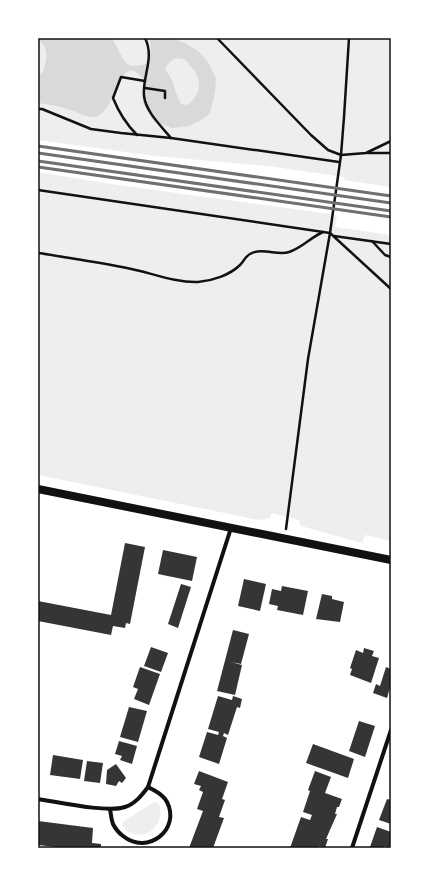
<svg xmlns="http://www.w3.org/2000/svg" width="429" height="886" font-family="Arial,sans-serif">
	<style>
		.green { fill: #eee }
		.water { fill: #d9d9d9; fill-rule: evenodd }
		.building { fill: #353535 }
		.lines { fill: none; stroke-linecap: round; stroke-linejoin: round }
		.path { stroke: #111; stroke-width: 2.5 }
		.minor { stroke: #111; stroke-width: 4 }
		.secondary { stroke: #111; stroke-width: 8 }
		.rail { stroke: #707070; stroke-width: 3 }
		.neatline { fill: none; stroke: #111; stroke-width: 1.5 }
	</style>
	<rect width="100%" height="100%" fill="#fff"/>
	<!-- green -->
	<g class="green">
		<polygon points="38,38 391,38 391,187 344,180 344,177 268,166 155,156 38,140"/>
		<polygon points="38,172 104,183 337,215 335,227 391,235 391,541 365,535 362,543 301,526 299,520 272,513 270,518 259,520 38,475"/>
		<path d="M154,802l5,2c8,24 -21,43 -37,21l1,-3z"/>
	</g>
	<!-- water -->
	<path class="water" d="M38,38h73c8,9 9,21 19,28l12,-1 7,-2 2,-16 -1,-6 -8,-3h29l14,5 13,8 10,11 8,17 -1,14 -5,20 -7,6 -14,7 -17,2 -12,-4 -8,-5 -9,-16 2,-22c-3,-3 -7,-8 -11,-10 -16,-7 -20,43 -39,46 -9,1 -19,-6 -27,-8 -10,-3 -20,-5 -30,-6v-28l5,-3c4,-12 7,-25 -5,-32zM176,58l8,1c16,15 22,30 4,46l-7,-1 -6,-14 -2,-8 -8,-14 6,-7z"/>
	<!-- building -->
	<g class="building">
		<polygon points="125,543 145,547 130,624 126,623 125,628 113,626 111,635 38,621 38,601 111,615"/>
		<polygon points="163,550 197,557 192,581 158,574"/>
		<polygon points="244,579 266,584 260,611 238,606"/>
		<polygon points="181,584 191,587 178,628 168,624"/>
		<polygon points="282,586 308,591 303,615 277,610 278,606 269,604 272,589 281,591"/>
		<polygon points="322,594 332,596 332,599 344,602 340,622 316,619"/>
		<polygon points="233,630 249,634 241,664 231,662 242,665 235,695 217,691"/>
		<polygon points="151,647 168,653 161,672 144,666"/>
		<polygon points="364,648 374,651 372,656 379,658 371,683 350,675 352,669 350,668 356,650 363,653"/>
		<polygon points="140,667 160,674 149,705 134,699 138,689 133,687"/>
		<polygon points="386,667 391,669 391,684 387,698 373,693 376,684 380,686"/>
		<polygon points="218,696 232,700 233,696 242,699 240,708 237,707 228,735 224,733 223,736 227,738 219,764 199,757 207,732 218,735 219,732 208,729"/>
		<polygon points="129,707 147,711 138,742 120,737"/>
		<polygon points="359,721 375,726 365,757 349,751"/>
		<polygon points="119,741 137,746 132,764 120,760 122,756 115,754"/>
		<polygon points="313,744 354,759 348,778 306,763"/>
		<polygon points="53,755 83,760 80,779 50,775"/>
		<polygon points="87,761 103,763 100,783 84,781"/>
		<polygon points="116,764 126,778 122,783 119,781 116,786 106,784 107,770"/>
		<polygon points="199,771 228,782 222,799 225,800 219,817 224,818 213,848 189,848 203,811 197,809 203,792 199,790 201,786 194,784"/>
		<polygon points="315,771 331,777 325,793 342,799 339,807 337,807 335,814 337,814 326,839 328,839 325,848 319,846 318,848 290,848 301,817 310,820 312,815 303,812 310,791 308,790"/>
		<polygon points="387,799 391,800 391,824 379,820"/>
		<polygon points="38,821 93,828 92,843 101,844 101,848 65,848 38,845"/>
		<polygon points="377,827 391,832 391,848 384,846 384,848 370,847"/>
	</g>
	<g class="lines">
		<!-- path -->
		<g class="path">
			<path d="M145,38c10,20 -3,38 -1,58 2,16 17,30 27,42"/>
			<polyline points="217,38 311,135 328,150 341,155 366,153 391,141"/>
			<polyline points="145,88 165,91 165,98"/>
			<polyline points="38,109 42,109 91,129 121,133 171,138 339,162"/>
			<path d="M137,135c-11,-11 -18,-22 -24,-37l8,-21 24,4"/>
			<polyline points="368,153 391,153"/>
			<polyline points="38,190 330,233 391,289"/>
			<polyline points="334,236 391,244"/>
			<polyline points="372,241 385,255 391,257"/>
			<path d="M39,253c29,5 59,9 88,15 22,4 48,15 71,14 14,-1 32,-7 42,-17 3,-3 6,-9 10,-11 12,-7 28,2 39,-2 13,-4 22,-15 34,-20"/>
			<polyline points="286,529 308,359 330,233 341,155 344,117 349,38"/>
		</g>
		<!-- minor -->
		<g class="minor">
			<path d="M38,799c20,3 69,14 87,8 10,-3 17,-12 23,-20l83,-259"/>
			<path d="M110,809c1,5 1,10 3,15 2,4 6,9 10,12 25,20 58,-7 44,-34 -4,-8 -12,-11 -19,-15"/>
			<polyline points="352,848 391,730"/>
		</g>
		<!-- secondary -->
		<polyline class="secondary" points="38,489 391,560"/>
		<!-- rail -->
		<g class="rail">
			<polyline points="38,146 391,196"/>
			<polyline points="38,153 391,203"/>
			<polyline points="38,161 391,211"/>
			<polyline points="38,167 391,217"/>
		</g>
	</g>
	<!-- border -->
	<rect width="429" height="886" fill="none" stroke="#ffffff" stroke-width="78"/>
	<rect x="39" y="39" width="351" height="808" class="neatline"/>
</svg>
